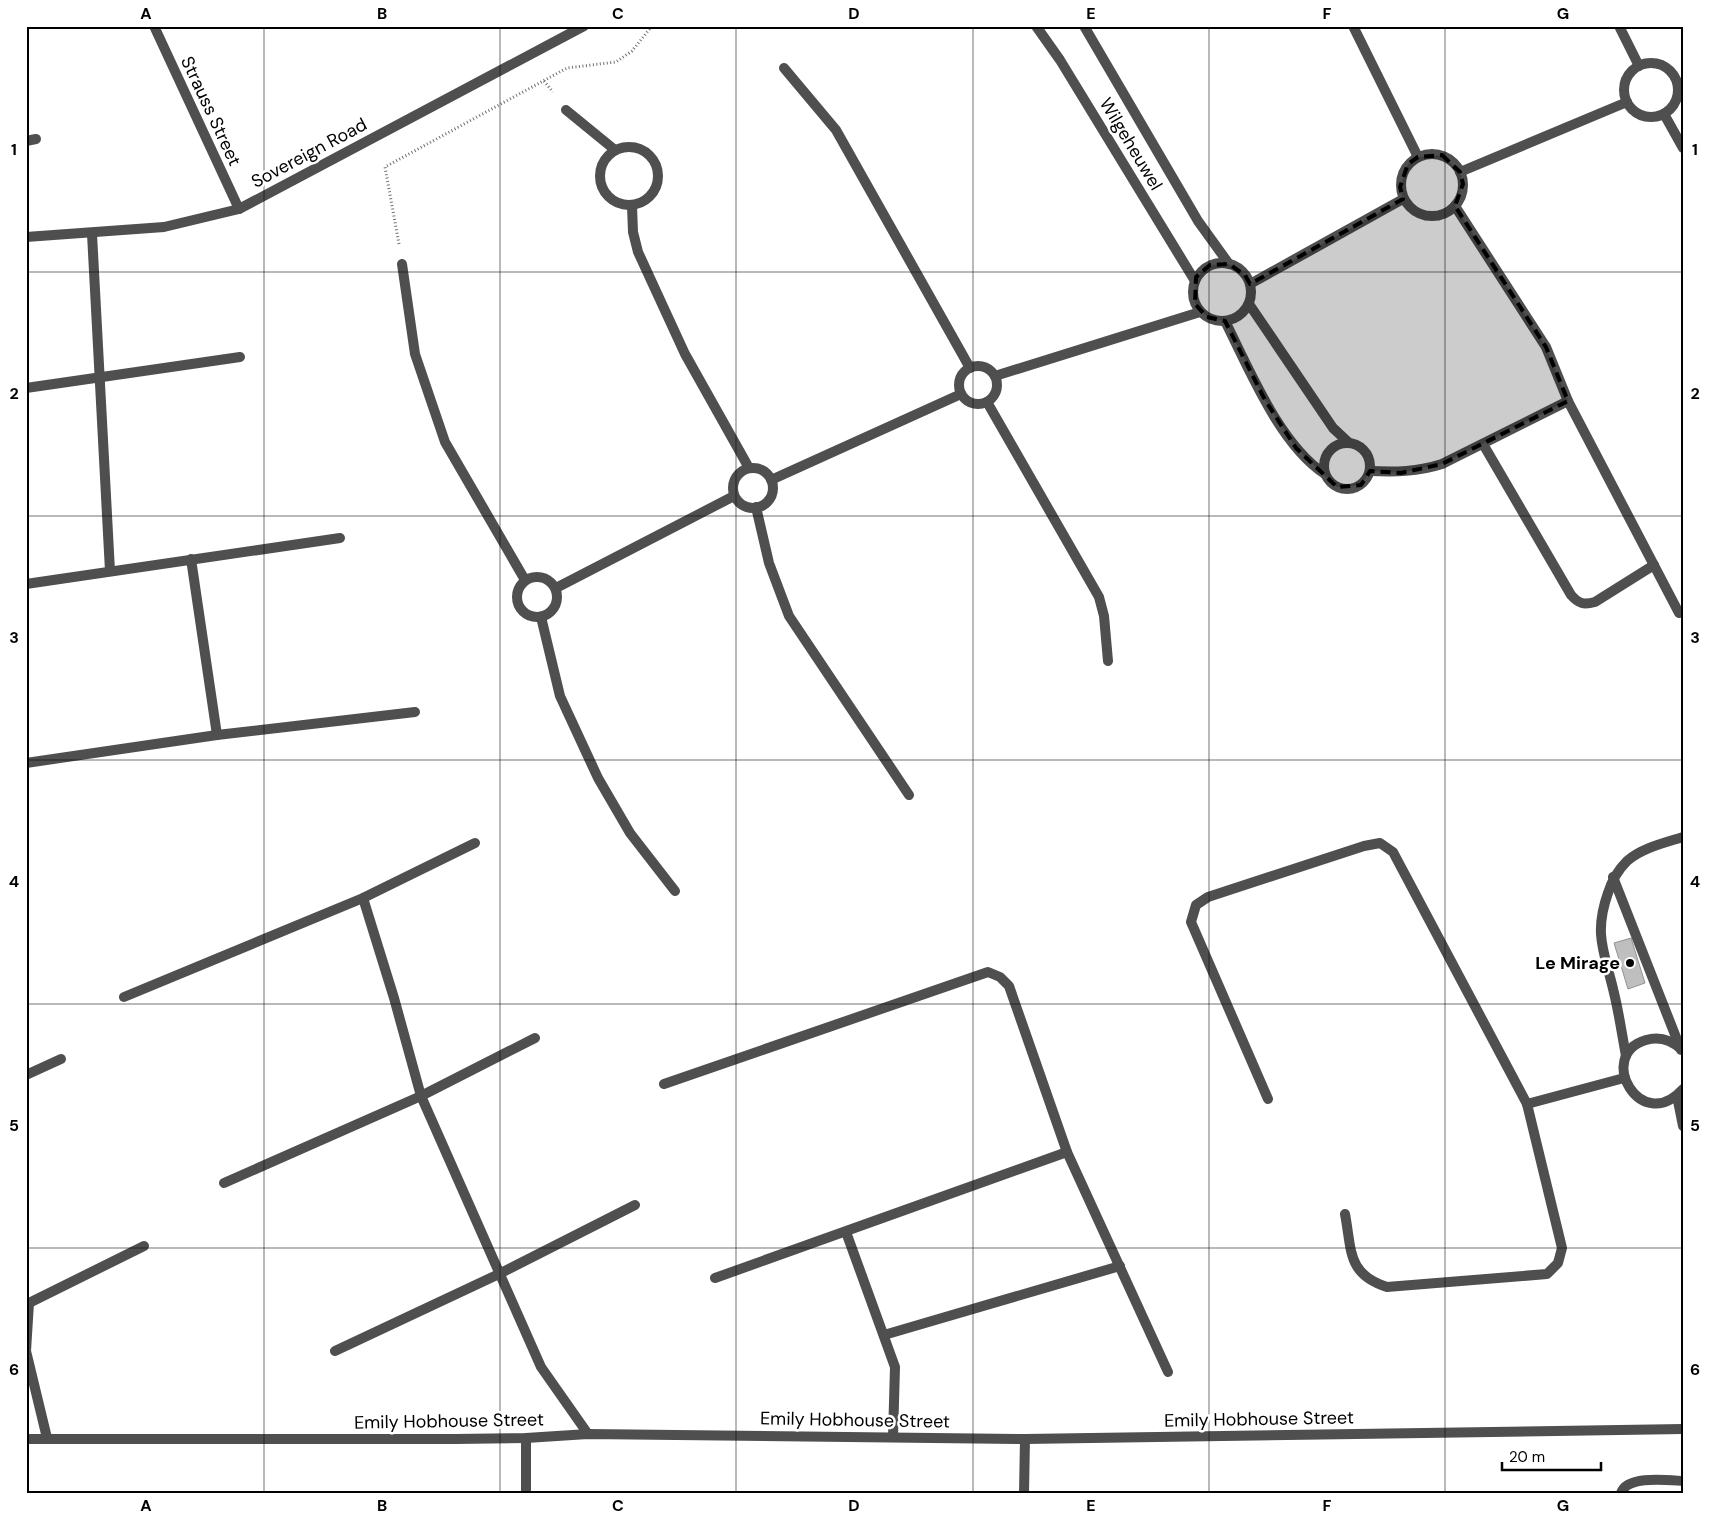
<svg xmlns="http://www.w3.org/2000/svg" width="1709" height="1519" font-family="'DM Sans',sans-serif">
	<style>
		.building { fill: #bfbfbf; stroke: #939393 }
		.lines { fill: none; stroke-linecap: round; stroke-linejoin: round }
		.path { stroke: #717171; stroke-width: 3; stroke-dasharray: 1 2.5; stroke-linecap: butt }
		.service { stroke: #4f4f4f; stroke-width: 10 }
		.minor { stroke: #4f4f4f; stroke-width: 10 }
		.marked { fill: #000; fill-opacity: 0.2; stroke: #000; stroke-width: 4; stroke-dasharray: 10 6; stroke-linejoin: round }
		.grid { fill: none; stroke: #000; stroke-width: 1; stroke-opacity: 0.55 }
		.poi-dot { fill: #000; stroke: #fff; stroke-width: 2 }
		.labels { text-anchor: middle; stroke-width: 5; stroke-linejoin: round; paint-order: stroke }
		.street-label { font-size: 18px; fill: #000; stroke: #fff }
		.poi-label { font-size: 18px; font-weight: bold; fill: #000; stroke: #fff; text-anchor: end }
		.neatline { fill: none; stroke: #000; stroke-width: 2 }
		.grid-label { font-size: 16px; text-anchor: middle; font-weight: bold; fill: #000 }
	</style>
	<rect width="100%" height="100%" fill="#fff"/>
	<!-- building -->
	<polygon class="building" points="1631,938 1645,983 1628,989 1614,943"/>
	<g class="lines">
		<!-- path -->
		<g class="path">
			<polyline points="544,81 553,92"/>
			<polyline points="399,244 385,167 567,68 616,62 632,51 652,26"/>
		</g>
		<!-- service -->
		<path class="service" d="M1483,444l88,151c8,9 13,10 24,7l59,-37"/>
		<!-- minor -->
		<g class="minor">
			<polyline points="154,26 239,209"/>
			<polyline points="1036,26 1060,60 1195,281"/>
			<polyline points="1084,26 1198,221 1229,264"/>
			<polyline points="1353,26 1418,157"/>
			<polyline points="1619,26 1639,66"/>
			<circle cx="1651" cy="90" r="27"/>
			<polyline points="784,68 836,130 970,368"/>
			<polyline points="566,110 615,150"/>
			<polyline points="1664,114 1683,148"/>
			<polyline points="26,141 36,139"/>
			<circle cx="629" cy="176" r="29"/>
			<circle cx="1432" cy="185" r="31"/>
			<polyline points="1460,172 1627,102"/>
			<polyline points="632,206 633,232 638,252 685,354 749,468"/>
			<polyline points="92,234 110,571"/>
			<polyline points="26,237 164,227 239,209 584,26"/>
			<circle cx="1222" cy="292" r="29"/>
			<polyline points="402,264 415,354 445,442 525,580"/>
			<polyline points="1250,284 1403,199"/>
			<polyline points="1249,304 1333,428 1348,442"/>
			<path d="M1225,321c24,48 55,124 100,153"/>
			<circle cx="978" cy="385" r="19"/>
			<polyline points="995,376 1200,312"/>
			<polyline points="26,388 240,357"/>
			<polyline points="1568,401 1679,613"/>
			<polyline points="987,402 1099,597 1104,616 1108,661"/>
			<circle cx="1347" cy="466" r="23"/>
			<circle cx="753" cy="488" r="20"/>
			<path d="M1370,471c26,1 47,1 72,-7l126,-63 -22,-54 -91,-141"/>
			<polyline points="771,480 961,394"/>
			<polyline points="756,507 769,563 789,616 909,795"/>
			<polyline points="191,559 217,735"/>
			<circle cx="537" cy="597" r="20"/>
			<polyline points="26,584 340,538"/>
			<polyline points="556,588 734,496"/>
			<polyline points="541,617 560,696 598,778 630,833 675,891"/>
			<polyline points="26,763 217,735 415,712"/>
			<polyline points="1613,877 1681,1050"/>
			<polyline points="363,898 394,998 421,1096 541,1367 588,1434"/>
			<polyline points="124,997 363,898 475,843"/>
			<path d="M1681,1049c-10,-9 -21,-13 -35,-9 -51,15 -5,96 37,49"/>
			<path d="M1626,1056c-4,-21 -7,-43 -12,-63 -9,-40 -21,-58 -6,-100 4,-13 9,-22 19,-32 15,-13 37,-18 56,-24"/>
			<polyline points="26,1075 61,1059"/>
			<polyline points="664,1084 988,972 1000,977 1009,986 1067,1152 1168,1372"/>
			<polyline points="1677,1096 1683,1126"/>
			<path d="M1268,1099l-77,-177 5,-17 12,-8 156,-51 16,-3 13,9 134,252 35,144 -4,15 -11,11 -160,13c-40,-13 -35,-36 -42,-73"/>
			<polyline points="1527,1104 1624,1078"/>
			<polyline points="224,1183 421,1096 535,1038"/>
			<polyline points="846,1232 895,1367 893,1437"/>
			<polyline points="715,1278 1067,1152"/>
			<polyline points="26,1302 29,1303 26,1351 47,1438"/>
			<polyline points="29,1303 144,1246"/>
			<polyline points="884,1335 1120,1266"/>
			<polyline points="335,1351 499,1274 635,1205"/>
			<polyline points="26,1439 455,1439 526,1438 588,1434 1025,1439 1683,1429"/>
			<polyline points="526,1493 526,1438"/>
			<polyline points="1024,1493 1025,1439"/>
			<path d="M1621,1493c6,-18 46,-13 62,-12"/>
		</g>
	</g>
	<!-- marked area -->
	<path class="marked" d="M1442,155l18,17 3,12 -8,22 91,141 22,54 -126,63 -41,9 -31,-2 -9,14 -24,2 -41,-39 -31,-48 -40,-79 -18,-4 -12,-13 1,-27 14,-12 19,-1 16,11 5,9 153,-85 -3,-12 8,-23 10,-7z"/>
	<!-- grid -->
	<path class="grid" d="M264,26v1467M500,26v1467M736,26v1467M973,26v1467M1209,26v1467M1445,26v1467M26,272h1657M26,516h1657M26,760h1657M26,1004h1657M26,1248h1657"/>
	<!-- markers -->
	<circle class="poi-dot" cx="1630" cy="963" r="5"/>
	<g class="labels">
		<!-- street labels -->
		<g class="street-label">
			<text transform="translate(211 111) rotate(65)" y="6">Strauss Street</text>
			<text transform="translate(1131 144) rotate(59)" y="6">Wilgeheuwel</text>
			<text transform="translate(309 153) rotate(-28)" y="6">Sovereign Road</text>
			<text transform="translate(1259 1419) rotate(-1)" y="6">Emily Hobhouse Street</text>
			<text transform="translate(855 1420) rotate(1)" y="6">Emily Hobhouse Street</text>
			<text transform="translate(449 1421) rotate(-1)" y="6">Emily Hobhouse Street</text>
		</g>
		<!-- poi labels -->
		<g class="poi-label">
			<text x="1620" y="969">Le Mirage</text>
		</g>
	</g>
	<!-- border -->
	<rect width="1709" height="1519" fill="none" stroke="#ffffff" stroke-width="55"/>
	<!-- scale -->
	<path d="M1502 1462v8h99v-8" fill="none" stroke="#000000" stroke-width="2.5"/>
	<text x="1509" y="1462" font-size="15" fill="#000000" stroke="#ffffff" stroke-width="4" paint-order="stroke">20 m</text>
	<rect x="28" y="28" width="1654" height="1464" class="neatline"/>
	<g class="grid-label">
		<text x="146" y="19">A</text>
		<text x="382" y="19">B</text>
		<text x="618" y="19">C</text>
		<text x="854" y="19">D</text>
		<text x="1091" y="19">E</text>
		<text x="1327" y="19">F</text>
		<text x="1563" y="19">G</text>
		<text x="14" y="155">1</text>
		<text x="1695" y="155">1</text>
		<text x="14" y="399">2</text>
		<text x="1695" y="399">2</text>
		<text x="14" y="643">3</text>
		<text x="1695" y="643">3</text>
		<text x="14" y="887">4</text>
		<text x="1695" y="887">4</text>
		<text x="14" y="1131">5</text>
		<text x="1695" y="1131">5</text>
		<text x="14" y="1375">6</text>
		<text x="1695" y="1375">6</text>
		<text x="146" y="1511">A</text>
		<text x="382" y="1511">B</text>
		<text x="618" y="1511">C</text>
		<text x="854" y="1511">D</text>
		<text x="1091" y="1511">E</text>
		<text x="1327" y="1511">F</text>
		<text x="1563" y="1511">G</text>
	</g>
</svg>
